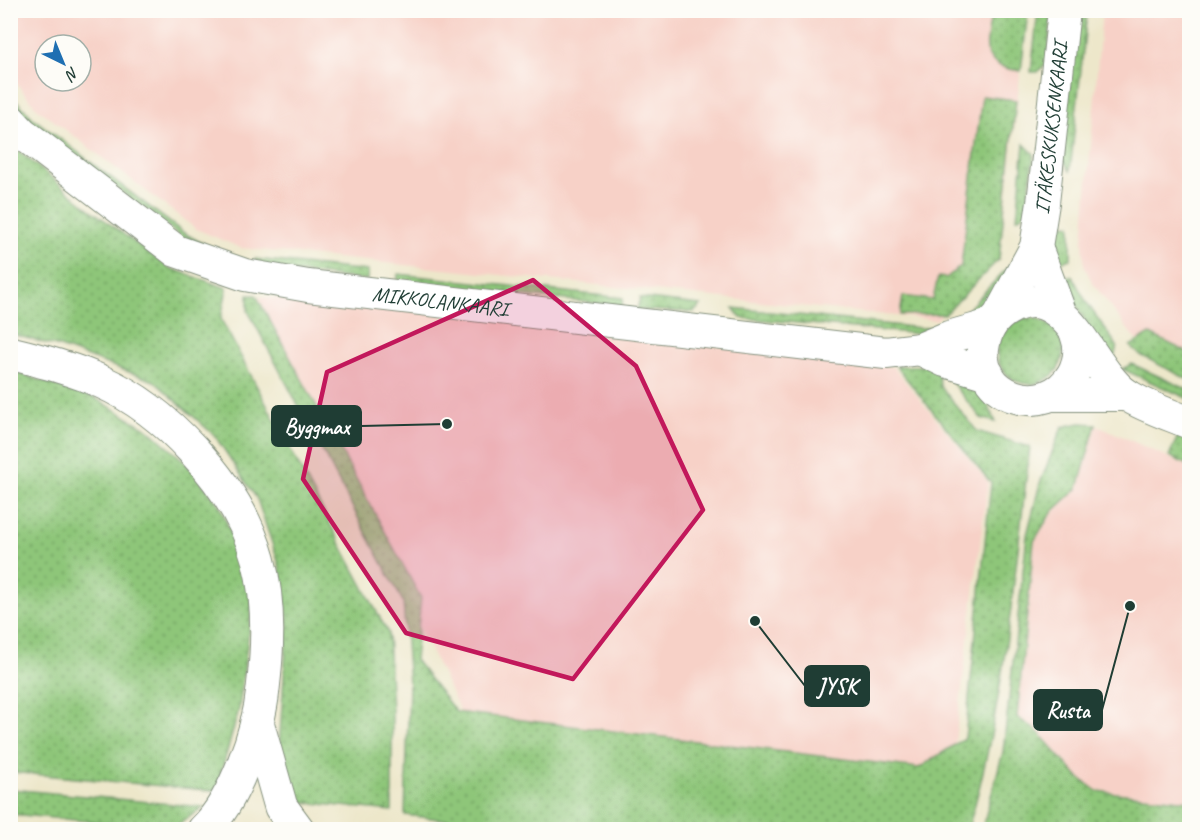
<svg xmlns="http://www.w3.org/2000/svg" width="1200" height="840" font-family="Caveat,sans-serif">
	<style>
		.built { fill: #f7d1c7; fill-rule: evenodd }
		.grass { fill: url(#grass-dots); stroke: #568256; stroke-width: 1.5 }
		.lines { fill: none; stroke-linecap: round; stroke-linejoin: round }
		.tertiary-casing { stroke: #86927f; stroke-width: 34 }
		.trunk-casing { stroke: #86927f; stroke-width: 35 }
		.tertiary { stroke: #fff; stroke-width: 32 }
		.trunk { stroke: #fff; stroke-width: 33 }
		.marked { fill: #c2185b; fill-opacity: 0.2; stroke: #c2185b; stroke-width: 4.5; stroke-linejoin: round }
		.labels { text-anchor: middle; stroke-width: 4.5; stroke-linejoin: round; paint-order: stroke }
		.street-label { font-size: 21px; fill: #1f3d34; stroke: #fdfcf7 }
		.leader { fill: none; stroke: #1f3d34; stroke-width: 2 }
		.callout-dot { fill: #1f3d34; stroke: #fdfcf7; stroke-width: 2 }
		.callout { fill: #1f3d34; stroke: #1f3d34; stroke-width: 2 }
		.callout-label { font-size: 22px; text-anchor: middle; font-weight: bold; fill: #fff }
	</style>
	<defs>
		<pattern id="grass-dots" width="8" height="8" patternUnits="userSpaceOnUse" patternTransform="scale(1.5)"><rect width="8" height="8" fill="#8ec679"/><path d="M2 2h.1M6 6h.1" fill="none" stroke="#73a264" stroke-width="1.8" stroke-linecap="round"/></pattern>
	</defs>
	<rect width="100%" height="100%" fill="#fdfcf7"/>
	<filter id="ink" filterUnits="userSpaceOnUse"><feTurbulence type="fractalNoise" baseFrequency=".0167" numOctaves="2"/><feDisplacementMap in="SourceGraphic" scale="12" xChannelSelector="R" yChannelSelector="G"/><feConvolveMatrix kernelMatrix="1 2 1 2 8 2 1 2 1" color-interpolation-filters="sRGB"/></filter>
	<filter id="wash" filterUnits="userSpaceOnUse"><feTurbulence type="fractalNoise" baseFrequency=".008" numOctaves="4" result="noise"/><feDisplacementMap in="SourceGraphic" scale="24" xChannelSelector="R" yChannelSelector="G"/><feGaussianBlur stdDeviation="1.35" result="paint"/><feColorMatrix in="noise" values="0 0 0 0 0 0 0 0 0 0 0 0 0 0 0 0 0 1.4 0 .05"/><feComposite in="paint" operator="in"/></filter>
	<g filter="url(#wash)">
		<rect width="100%" height="100%" fill="#ede7ca"/>
		<!-- built -->
		<g class="built">
			<path d="M10,11h1017l-22,202 -6,47 -63,60 -695,-72 -45,-19 -159,-121 -26,-31zM45,45h36v36h-36z"/>
			<polygon points="1102,11 1189,11 1189,367 1153,350 1135,339 1092,282 1084,265 1083,240"/>
			<polygon points="259,297 401,309 893,367 988,482 951,774 464,719"/>
			<polygon points="1097,425 1189,467 1189,800 1097,790 1079,777 1038,730 1018,716 1035,541 1052,514 1079,488"/>
		</g>
		<!-- grass -->
		<g class="grass">
			<path d="M992,11h36l-7,60c-45,-5 -35,-26 -29,-60z"/>
			<polygon points="1038,11 1052,11 1047,62 1038,72 1031,72"/>
			<polygon points="1077,12 1087,13 1070,171 1061,156"/>
			<polygon points="10,94 33,118 184,233 204,244 204,254 11,108"/>
			<polygon points="982,96 1016,100 999,259 945,314 900,315 903,296 933,300 938,277 946,278 961,266"/>
			<polygon points="10,144 90,209 169,268 227,288 221,319 388,633 392,711 392,811 290,801 279,748 288,619 279,564 257,499 215,436 154,381 60,347 11,334"/>
			<polygon points="1024,144 1034,154 1026,213 1017,218"/>
			<polygon points="1054,222 1071,225 1071,259 1059,262"/>
			<polygon points="255,259 368,271 367,280 254,267"/>
			<path d="M1010,265c-13,34 -18,45 -54,57z"/>
			<polygon points="398,274 623,298 622,306 397,282"/>
			<polygon points="1072,276 1087,303 1117,346 1113,362 1096,342 1062,277"/>
			<path d="M248,295h8l165,303 -6,62 41,52 463,56 46,-30 26,-255 -95,-117h42l2,20 37,45 53,16c-16,128 -25,258 -62,382l-433,1 -130,-15 4,-130 -6,-83 -155,-291z"/>
			<polygon points="640,298 701,305 694,312 637,310"/>
			<polygon points="733,308 921,328 938,327 920,334 741,318"/>
			<circle cx="1030" cy="351" r="33"/>
			<polygon points="1150,334 1189,353 1189,380 1140,355 1130,346"/>
			<polygon points="1132,364 1189,390 1189,399 1122,369"/>
			<polygon points="11,371 95,398 149,430 183,460 219,504 241,558 252,606 239,709 216,791 11,772"/>
			<polygon points="951,374 971,380 984,398 996,422 981,418 953,384"/>
			<polygon points="1080,423 1096,424 1078,488 1051,513 1034,541 1017,717 1037,731 1078,777 1097,791 1189,801 1189,829 982,829 1003,752 1027,535 1040,483 1062,427"/>
			<polygon points="1180,432 1189,436 1189,466 1169,456"/>
			<polygon points="10,789 204,807 171,829 11,814"/>
		</g>
	</g>
	<g filter="url(#ink)">
		<g class="lines">
			<defs>
				<g id="tertiary">
					<path id="s1" d="M10,120l12,13 154,118 69,24 63,11 578,67 34,-4 29,-12 42,-12"/>
					<polyline points="1036,247 1060,312"/>
					<path id="s2" d="M1001,312l35,-65 7,-44 21,-193"/>
					<path d="M1075,330c1,5 4,12 4,17 1,9 -2,19 -6,27 -27,47 -101,23 -89,-31 4,-18 13,-29 30,-37 54,-24 77,66 113,89 16,11 44,20 63,28"/>
					<polyline points="920,349 945,361 988,374"/>
					<polyline points="1052,395 1127,395"/>
				</g>
				<g id="trunk">
					<path d="M10,353c31,8 64,16 92,29 34,15 66,41 91,68 69,74 82,140 70,239 -4,41 -28,112 -59,141"/>
					<polyline points="257,722 281,807 298,830"/>
				</g>
			</defs>
			<!-- tertiary casing -->
			<use href="#tertiary" class="tertiary-casing"/>
			<!-- trunk casing -->
			<use href="#trunk" class="trunk-casing"/>
			<!-- tertiary -->
			<use href="#tertiary" class="tertiary"/>
			<!-- trunk -->
			<use href="#trunk" class="trunk"/>
		</g>
	</g>
	<!-- marked area -->
	<path class="marked" d="M533,280l103,86 67,144 -130,169 -167,-46 -103,-154 24,-107z"/>
	<g class="labels">
		<!-- street labels -->
		<g class="street-label">
			<text dy="7" stroke="none"><textPath href="#s2" startOffset="194">ITÄKESKUKSENKAARI</textPath></text>
			<text dy="7" stroke="none"><textPath href="#s1" startOffset="482">MIKKOLANKAARI</textPath></text>
		</g>
	</g>
	<!-- callouts -->
	<path class="leader" d="M447 424L361 426M755 621L805 686M1130 606L1102 710"/>
	<g class="callout-dot">
		<circle cx="447" cy="424" r="6"/>
		<circle cx="755" cy="621" r="6"/>
		<circle cx="1130" cy="606" r="6"/>
	</g>
	<g class="callout">
		<rect x="272" y="406" width="89" height="40" rx="6"/>
		<rect x="805" y="666" width="64" height="40" rx="6"/>
		<rect x="1034" y="690" width="68" height="40" rx="6"/>
	</g>
	<g class="callout-label">
		<text x="317" y="434">Byggmax</text>
		<text x="837" y="694">JYSK</text>
		<text x="1068" y="718">Rusta</text>
	</g>
	<!-- margin -->
	<rect width="1200" height="840" fill="none" stroke="#fdfcf7" stroke-width="36"/>
	<!-- north arrow -->
	<g transform="translate(63 63) rotate(137)"><circle r="28" fill="#fdfcf7" stroke="#a4b0a9" stroke-width="1.5"/>
	<path d="M0-4.5L10 22L0 15L-10 22Z" fill="#1f6fb2"/>
	<text y="-9" font-size="16" font-weight="bold" text-anchor="middle" fill="#1f3d34">N</text>
	</g>
</svg>
